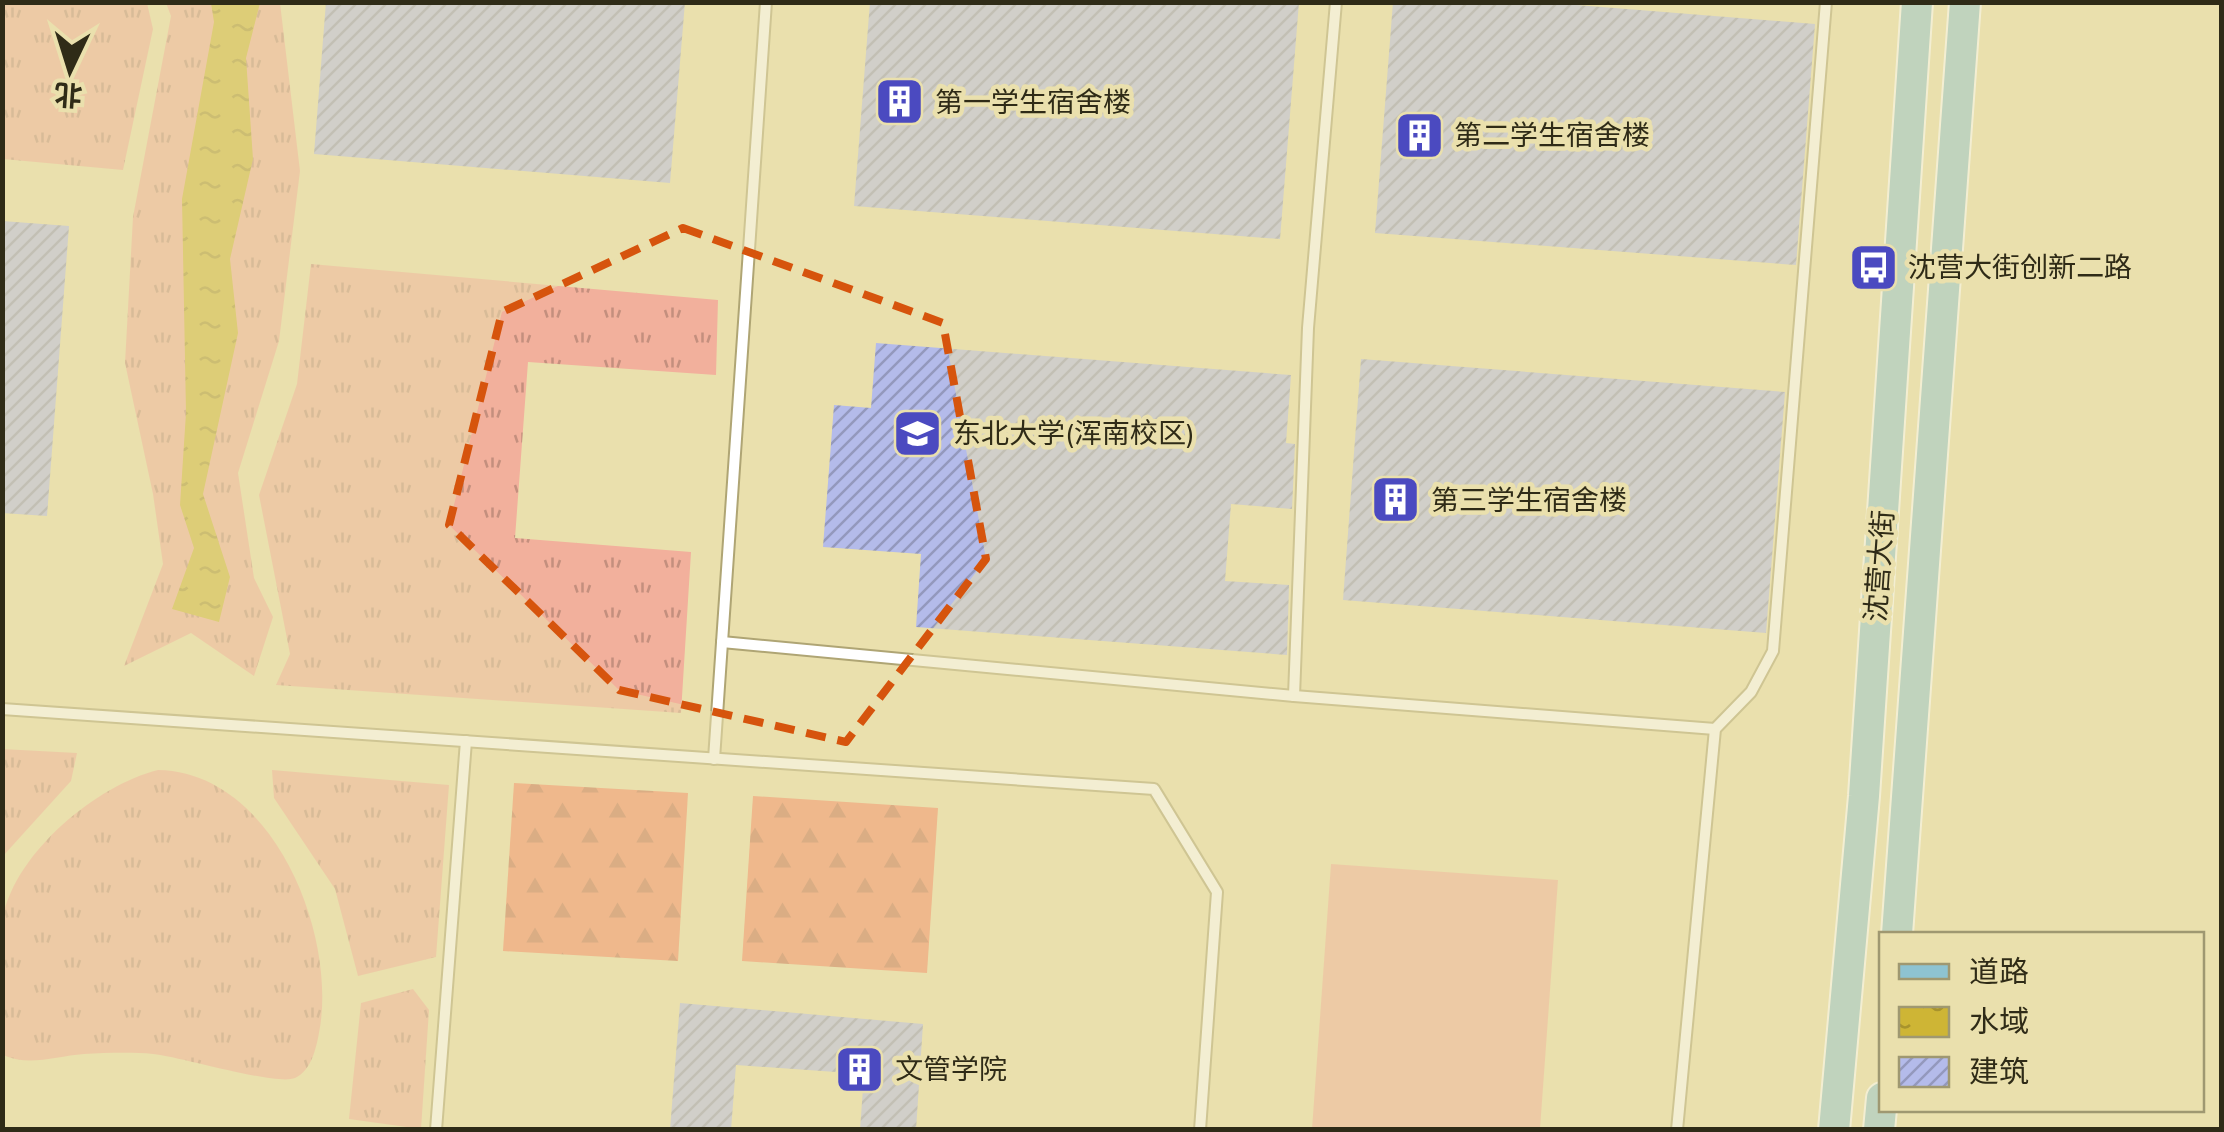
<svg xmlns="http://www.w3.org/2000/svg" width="2224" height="1132" font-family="Mulish,'Noto Sans SC',sans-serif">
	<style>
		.grass { fill: url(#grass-tufts) }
		.forest { fill: url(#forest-firs) }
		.pitch { fill: #f2b09c }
		.water { fill: url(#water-ripples) }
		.building { fill: url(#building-hatch) }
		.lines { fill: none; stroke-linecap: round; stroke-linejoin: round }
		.lane-casing { stroke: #afa574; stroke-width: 14 }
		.primary-casing { stroke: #fff; stroke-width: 34 }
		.lane { stroke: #fff; stroke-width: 10 }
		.primary { stroke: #8ec3d1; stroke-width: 30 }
		.marked { fill: none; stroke: #d6540d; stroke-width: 8; stroke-dasharray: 20 12; stroke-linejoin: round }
		.labels { text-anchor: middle; stroke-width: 9; stroke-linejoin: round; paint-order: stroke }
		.poi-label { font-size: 28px; fill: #2f2b17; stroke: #eae0ad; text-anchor: start }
		.street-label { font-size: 28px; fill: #2f2b17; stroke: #eae0ad }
	</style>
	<defs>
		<pattern id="grass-tufts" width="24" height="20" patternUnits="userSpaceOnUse" patternTransform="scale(2.5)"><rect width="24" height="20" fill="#f2b09c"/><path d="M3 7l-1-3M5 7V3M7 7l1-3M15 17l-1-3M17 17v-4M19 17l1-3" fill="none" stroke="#c48f7e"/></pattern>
		<pattern id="forest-firs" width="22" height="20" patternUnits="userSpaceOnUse" patternTransform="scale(2.5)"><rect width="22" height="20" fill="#f58765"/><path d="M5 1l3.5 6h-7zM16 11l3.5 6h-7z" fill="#c76f52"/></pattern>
		<pattern id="water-ripples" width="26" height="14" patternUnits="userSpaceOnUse" patternTransform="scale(2.5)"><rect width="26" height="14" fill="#ceb535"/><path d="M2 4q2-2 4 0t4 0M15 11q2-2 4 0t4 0" fill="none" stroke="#a8932c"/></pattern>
		<pattern id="building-hatch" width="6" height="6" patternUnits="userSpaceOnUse" patternTransform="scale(2.5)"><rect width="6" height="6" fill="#b4bbea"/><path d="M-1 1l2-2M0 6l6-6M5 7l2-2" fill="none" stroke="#9398bd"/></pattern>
	</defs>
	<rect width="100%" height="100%" fill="#eae0ad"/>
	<!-- grass -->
	<g class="grass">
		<polygon points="2,3 147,3 153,29 123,170 3,159"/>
		<polygon points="166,3 280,3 300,171 279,341 238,473 254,578 273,617 254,676 191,633 124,666 163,564 153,494 125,363 133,217 171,16"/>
		<polygon points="311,264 718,300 716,375 528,362 515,538 691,552 681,713 276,685 290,654 259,495 297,384"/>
		<polygon points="2,749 77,753 71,781 3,856"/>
		<path d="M158,770c116,2 180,166 161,263 -3,16 -8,38 -24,45 -19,8 -113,-21 -142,-24 -22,-2 -47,-1 -69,0 -28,2 -55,13 -81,1 -1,-30 -1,-61 -1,-92 0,-14 -2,-32 1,-46 13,-65 94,-132 155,-147z"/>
		<polygon points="272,770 449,785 436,957 358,976 335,889 274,798"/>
		<polygon points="413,989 429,1010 421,1129 349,1119 361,1003"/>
	</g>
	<!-- forest -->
	<g class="forest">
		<polygon points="514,783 688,793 678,961 503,951"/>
		<polygon points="753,796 938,808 927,973 742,961"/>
	</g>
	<!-- pitch -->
	<polygon class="pitch" points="1331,864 1558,880 1540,1129 1312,1129"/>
	<!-- water -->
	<polygon class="water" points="211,3 260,3 246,58 253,159 230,259 238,333 203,494 230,577 219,622 172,609 194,548 180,505 186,413 182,199 214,22"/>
	<!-- building -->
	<g class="building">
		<polygon points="326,2 685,2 670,183 314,154"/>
		<polygon points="870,2 1299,2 1280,239 854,206"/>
		<polygon points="1393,2 1539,2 1815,24 1796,265 1375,233"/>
		<polygon points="2,221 69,226 47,516 2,513"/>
		<polygon points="876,343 1291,375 1286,443 1295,444 1292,509 1231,504 1225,581 1289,585 1287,655 916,627 921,554 823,547 834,405 871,408"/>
		<polygon points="1361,359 1785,392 1766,633 1343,600"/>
		<polygon points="680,1003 923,1024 916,1130 860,1130 864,1074 736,1065 731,1130 670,1130"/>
	</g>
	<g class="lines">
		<defs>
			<g id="lane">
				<polyline points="722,642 1294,696 1715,729"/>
				<polyline points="1294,696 1308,328 1336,2"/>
				<polyline points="2,709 1154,789 1217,892 1200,1130"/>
				<polyline points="714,759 766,2"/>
				<polyline points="436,1130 466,741"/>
				<polyline points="1677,1130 1715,729 1751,692 1773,651 1826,2"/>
			</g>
			<g id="primary">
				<polyline points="1897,934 1965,2"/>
				<polyline points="1834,1130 1864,796 1917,2"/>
				<polyline points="1879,1130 1882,1098"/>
			</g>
		</defs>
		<!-- lane casing -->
		<use href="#lane" class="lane-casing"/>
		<!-- primary casing -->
		<use href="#primary" class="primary-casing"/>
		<!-- lane -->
		<use href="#lane" class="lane"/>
		<!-- primary -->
		<use href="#primary" class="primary"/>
	</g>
	<!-- marked area -->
	<path d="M0 0H2224V1132H0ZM683,228l260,95 43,236 -140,183 -227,-52 -170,-165 53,-213z" fill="#eae0ad" fill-opacity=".55" fill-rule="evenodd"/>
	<path class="marked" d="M683,228l260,95 43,236 -140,183 -227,-52 -170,-165 53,-213z"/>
	<!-- icons -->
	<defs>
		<symbol id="building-square" viewBox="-11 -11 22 22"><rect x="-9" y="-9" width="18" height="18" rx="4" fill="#4b4ac0" stroke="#eae0ad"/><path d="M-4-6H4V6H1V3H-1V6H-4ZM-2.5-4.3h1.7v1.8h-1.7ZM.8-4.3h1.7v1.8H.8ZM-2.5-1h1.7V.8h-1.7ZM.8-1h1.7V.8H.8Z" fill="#fff"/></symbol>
		<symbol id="bus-square" viewBox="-11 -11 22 22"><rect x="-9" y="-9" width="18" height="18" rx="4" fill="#4b4ac0" stroke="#eae0ad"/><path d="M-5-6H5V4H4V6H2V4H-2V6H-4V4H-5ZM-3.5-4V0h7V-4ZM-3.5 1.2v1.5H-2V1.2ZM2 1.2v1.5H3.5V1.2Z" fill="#fff"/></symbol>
		<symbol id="university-square" viewBox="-11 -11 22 22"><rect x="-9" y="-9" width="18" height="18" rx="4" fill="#4b4ac0" stroke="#eae0ad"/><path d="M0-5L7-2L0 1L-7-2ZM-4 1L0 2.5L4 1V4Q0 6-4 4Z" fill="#fff"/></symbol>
	</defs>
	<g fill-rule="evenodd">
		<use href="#building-square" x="872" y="74" width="55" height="55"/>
		<use href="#building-square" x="1392" y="108" width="55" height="55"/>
		<use href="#bus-square" x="1846" y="240" width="55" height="55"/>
		<use href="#university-square" x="890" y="406" width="55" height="55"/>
		<use href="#building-square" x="1368" y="472" width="55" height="55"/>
		<use href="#building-square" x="832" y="1042" width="55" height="55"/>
	</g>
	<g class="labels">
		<!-- poi labels -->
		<g class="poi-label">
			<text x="935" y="112">第一学生宿舍楼</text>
			<text x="1454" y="145">第二学生宿舍楼</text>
			<text x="1908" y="277">沈营大街创新二路</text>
			<text x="953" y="443">东北大学(浑南校区)</text>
			<text x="1431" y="510">第三学生宿舍楼</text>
			<text x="895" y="1079">文管学院</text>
		</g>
		<!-- street labels -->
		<g class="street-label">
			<text transform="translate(1879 566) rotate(-86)" y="10">沈营大街</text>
		</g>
	</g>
	<!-- border -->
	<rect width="2224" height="1132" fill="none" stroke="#2f2b17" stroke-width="10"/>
	<!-- legend -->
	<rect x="1879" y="932" width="325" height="180" fill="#eae0ad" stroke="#9f9871" stroke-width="2.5"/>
	<rect x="1899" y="964" width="50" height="15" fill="#8ec3d1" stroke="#9f9871" stroke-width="2.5"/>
	<text x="1969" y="982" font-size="30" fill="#2f2b17">道路</text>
	<rect x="1899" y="1007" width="50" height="30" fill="url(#water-ripples)" stroke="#9f9871" stroke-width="2.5"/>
	<text x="1969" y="1032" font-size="30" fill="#2f2b17">水域</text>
	<rect x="1899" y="1057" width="50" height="30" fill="url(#building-hatch)" stroke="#9f9871" stroke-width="2.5"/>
	<text x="1969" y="1082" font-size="30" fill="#2f2b17">建筑</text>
	<!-- north arrow -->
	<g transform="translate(70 70) rotate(184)" stroke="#eae0ad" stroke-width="8" paint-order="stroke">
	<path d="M0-8L18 38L0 25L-18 38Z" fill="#2f2b17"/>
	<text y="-15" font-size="28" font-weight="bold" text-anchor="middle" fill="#2f2b17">北</text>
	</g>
</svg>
